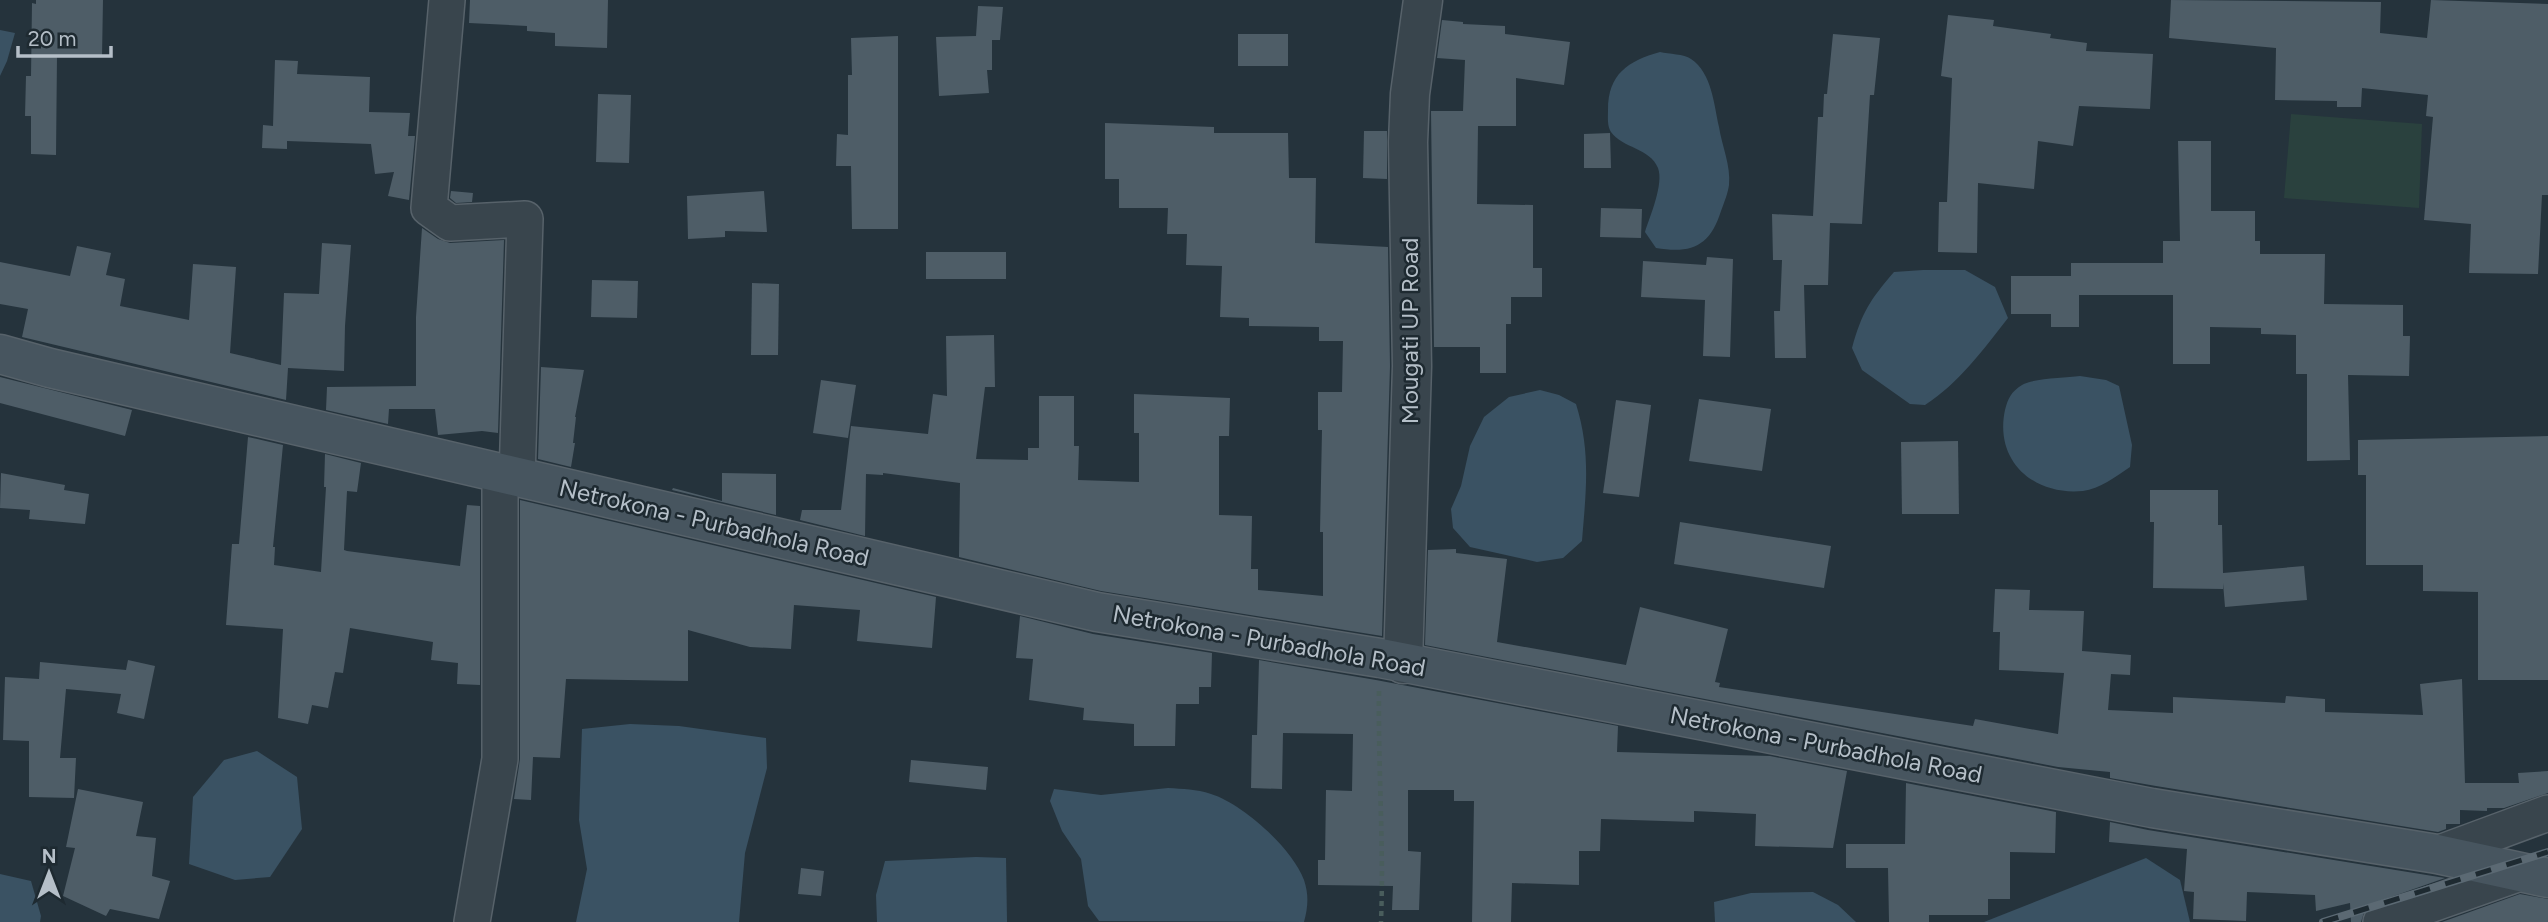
<svg xmlns="http://www.w3.org/2000/svg" width="2548" height="922" font-family="Figtree,sans-serif">
	<style>
		.green { fill: #2a413e }
		.water { fill: #3a5263 }
		.building { fill: #4e5d67 }
		.lines { fill: none; stroke-linecap: round; stroke-linejoin: round }
		.minor-casing { stroke: #57626a; stroke-width: 38 }
		.tertiary-casing { stroke: #57626a; stroke-width: 41 }
		.secondary-casing { stroke: #57626a; stroke-width: 41 }
		.path { stroke: #495d5c; stroke-width: 4.5; stroke-dasharray: 5 5; stroke-linecap: butt }
		.minor { stroke: #39454d; stroke-width: 35 }
		.tertiary { stroke: #39454d; stroke-width: 38 }
		.secondary { stroke: #47555f; stroke-width: 38 }
		.rail-casing { stroke: #5b6973; stroke-width: 8 }
		.rail { stroke: #1e2a31; stroke-width: 5; stroke-dasharray: 16; stroke-linecap: butt }
		.labels { text-anchor: middle; stroke-width: 5; stroke-linejoin: round; paint-order: stroke }
		.street-label { font-size: 24px; fill: #b5bfc8; stroke: #1e2a31 }
	</style>
	<rect width="100%" height="100%" fill="#25333c"/>
	<!-- green -->
	<polygon class="green" points="2291,114 2422,124 2419,208 2284,198"/>
	<!-- water -->
	<g class="water">
		<polygon points="0,30 15,33 7,61 0,76"/>
		<path d="M1660,52c9,2 24,2 31,7 21,14 23,46 28,68 3,19 12,39 10,58 -1,8 -5,18 -8,26 -11,35 -29,43 -65,37l-11,-16c5,-16 19,-48 13,-64 -8,-20 -36,-20 -47,-36 -4,-6 -3,-15 -3,-22 0,-36 20,-49 52,-58z"/>
		<path d="M1923,270h42l30,17 13,31c-25,32 -49,65 -83,87l-15,-1 -48,-34 -10,-22c10,-36 18,-48 42,-76z"/>
		<path d="M2080,376l26,4 13,6 13,59 -2,22c-13,9 -31,22 -47,24 -49,5 -89,-30 -78,-81 3,-12 6,-18 17,-25 12,-7 43,-7 58,-9z"/>
		<path d="M1540,390l19,5 17,9c15,48 10,87 6,137l-19,17 -26,4 -67,-15 -17,-19 -2,-19 10,-23 9,-40 14,-29 25,-20z"/>
		<polygon points="630,724 679,726 766,738 767,768 745,853 739,922 576,922 587,869 579,820 582,729"/>
		<polygon points="257,751 297,777 302,829 270,877 235,880 189,864 193,797 224,760"/>
		<path d="M1168,788c15,1 28,1 43,6 32,10 81,54 93,86 5,15 4,27 0,42l-205,-1 -11,-15 -7,-47 -19,-28 -12,-30 4,-12 47,6z"/>
		<polygon points="976,857 1006,858 1007,922 877,922 876,895 885,861"/>
		<polygon points="2146,858 2180,880 2190,922 1984,922"/>
		<polygon points="0,874 31,881 41,916 40,922 0,922"/>
		<polygon points="1813,892 1838,905 1856,922 1715,922 1714,902 1751,893"/>
	</g>
	<!-- building -->
	<g class="building">
		<polygon points="36,0 103,0 102,57 57,56 56,155 31,154 31,116 25,116 26,76 31,76 32,3 36,4"/>
		<polygon points="470,0 608,0 607,48 555,46 555,33 527,31 527,26 469,23"/>
		<polygon points="2171,0 2381,2 2380,33 2427,38 2431,0 2548,4 2548,195 2542,195 2538,274 2469,273 2471,224 2424,220 2433,117 2426,116 2428,95 2362,88 2361,107 2337,107 2337,101 2275,100 2276,48 2169,38"/>
		<polygon points="978,6 1003,7 1000,40 992,40 992,70 987,70 989,93 939,96 936,37 976,36"/>
		<polygon points="1948,15 1994,20 1993,26 2051,34 2050,38 2087,43 2086,51 2153,54 2150,109 2079,106 2073,146 2038,141 2034,189 1978,183 1977,253 1938,252 1939,202 1947,202 1952,78 1941,76"/>
		<polygon points="1442,20 1463,22 1463,24 1505,26 1505,34 1570,42 1564,85 1516,78 1516,126 1478,126 1477,204 1533,205 1533,268 1542,268 1542,297 1511,297 1511,324 1506,324 1506,373 1480,373 1480,347 1434,347 1431,111 1463,111 1465,60 1437,58"/>
		<rect x="1238" y="34" width="50" height="32"/>
		<polygon points="1833,34 1880,38 1874,95 1870,95 1862,224 1830,223 1828,285 1804,285 1806,358 1775,358 1774,311 1780,311 1782,260 1773,260 1772,214 1813,216 1818,117 1823,117 1824,94 1827,94"/>
		<polygon points="898,36 898,229 852,229 851,166 836,166 837,134 848,135 848,75 852,75 851,38"/>
		<polygon points="275,60 298,61 297,74 370,77 369,112 410,113 408,136 415,136 409,200 388,196 394,172 375,174 371,144 287,141 287,149 262,148 263,125 273,126"/>
		<polygon points="598,94 631,95 629,163 596,162"/>
		<polygon points="1105,123 1214,127 1214,133 1288,133 1289,178 1316,178 1315,243 1388,247 1390,366 1382,636 1101,591 959,557 960,483 883,473 883,475 866,474 865,536 800,520 802,510 841,510 851,426 928,434 933,394 947,396 946,336 994,335 995,387 985,387 976,459 1028,460 1028,448 1039,448 1039,396 1074,396 1074,446 1079,446 1078,480 1139,482 1139,433 1134,433 1134,394 1230,398 1229,436 1219,436 1219,515 1252,516 1251,569 1258,569 1258,590 1323,596 1323,532 1320,532 1322,430 1318,430 1318,392 1342,392 1343,341 1319,341 1319,327 1249,326 1249,318 1220,317 1222,266 1186,265 1187,234 1167,234 1168,208 1119,208 1119,179 1105,179"/>
		<polygon points="1364,131 1387,131 1387,179 1363,178"/>
		<polygon points="1610,133 1611,168 1584,168 1584,134"/>
		<polygon points="2178,141 2211,141 2211,211 2255,211 2255,241 2260,241 2260,254 2325,254 2324,304 2403,305 2403,336 2410,336 2409,376 2348,375 2350,460 2307,461 2307,374 2296,374 2296,335 2261,334 2261,328 2210,327 2210,364 2173,364 2173,295 2079,295 2079,327 2051,327 2051,314 2011,314 2011,276 2071,276 2071,263 2163,263 2163,241 2180,241"/>
		<polygon points="451,191 473,193 472,202 456,203 450,198"/>
		<polygon points="764,191 767,232 725,231 725,237 688,239 687,196"/>
		<polygon points="1601,208 1642,209 1641,238 1600,237"/>
		<polygon points="422,228 438,239 450,243 504,240 498,433 482,431 438,435 435,409 389,409 388,424 326,410 327,387 416,386 416,317"/>
		<polygon points="322,243 351,245 345,326 344,371 288,368 286,400 22,337 28,309 0,304 0,262 70,276 77,246 111,253 106,275 125,279 120,306 189,320 193,264 236,267 230,353 281,365 284,293 319,294"/>
		<rect x="926" y="252" width="80" height="27"/>
		<polygon points="1707,257 1733,259 1730,357 1703,356 1705,300 1641,297 1643,261 1706,265"/>
		<polygon points="592,280 638,281 637,318 591,317"/>
		<polygon points="752,283 779,284 778,355 751,355"/>
		<polygon points="541,367 584,370 575,417 576,417 573,443 575,443 571,467 538,459"/>
		<polygon points="0,377 132,410 125,436 0,403"/>
		<polygon points="821,380 856,385 848,438 813,433"/>
		<polygon points="1699,399 1771,409 1762,471 1689,461"/>
		<polygon points="1616,400 1651,405 1639,497 1603,493"/>
		<polygon points="2548,436 2548,680 2478,680 2478,592 2423,591 2423,565 2366,565 2366,475 2358,475 2358,440"/>
		<polygon points="248,437 283,445 273,547 275,547 274,565 321,572 326,487 324,487 325,454 361,463 357,492 347,491 344,550 347,551 460,566 467,505 480,506 480,685 457,684 458,663 431,660 433,642 350,628 343,673 335,672 328,708 312,705 308,724 278,718 283,629 226,625 232,544 239,544"/>
		<polygon points="1958,441 1959,514 1902,514 1901,442"/>
		<polygon points="1,473 65,485 64,490 89,494 85,524 29,519 30,510 0,508"/>
		<polygon points="722,473 776,474 776,515 672,490 673,488 722,501"/>
		<polygon points="2150,490 2218,490 2218,525 2222,525 2223,573 2304,566 2307,600 2225,607 2223,583 2223,589 2153,588 2154,522 2150,522"/>
		<polygon points="520,500 936,597 932,648 857,641 860,610 794,605 791,649 750,647 688,630 688,681 566,679 560,758 533,757 531,800 514,799 520,759"/>
		<polygon points="1680,522 1831,546 1824,588 1674,564"/>
		<polygon points="1456,549 1456,553 1507,559 1497,642 1626,665 1640,607 1728,629 1715,682 1720,683 1719,687 1973,726 1975,719 2058,734 2064,673 1999,670 2000,632 1993,632 1995,589 2030,590 2029,610 2084,611 2082,651 2131,655 2130,675 2111,674 2108,710 2173,713 2173,697 2285,703 2286,696 2325,699 2325,712 2423,715 2420,684 2462,679 2465,783 2519,783 2518,773 2548,771 2548,793 2504,808 2487,808 2487,811 2460,810 2460,824 2446,824 2446,829 2438,832 2156,786 2110,778 2110,772 2058,767 1425,645 1428,550"/>
		<polygon points="1020,616 1093,634 1212,653 1211,687 1199,687 1199,704 1176,704 1175,746 1134,746 1134,724 1083,720 1084,708 1029,700 1033,659 1016,658"/>
		<polygon points="128,660 155,666 144,719 117,713 121,694 66,689 60,758 76,758 74,798 29,797 29,741 3,740 5,677 39,679 40,662 126,670"/>
		<polygon points="1259,660 1376,680 1618,726 1617,752 1770,756 1847,771 1833,848 1755,846 1756,814 1694,811 1694,822 1601,819 1600,851 1579,851 1579,885 1512,883 1511,922 1472,922 1474,801 1454,801 1454,790 1408,790 1408,851 1421,852 1419,910 1392,910 1393,886 1318,885 1318,860 1325,860 1326,790 1352,791 1353,734 1283,733 1282,789 1251,788 1252,735 1257,735"/>
		<polygon points="911,760 988,767 986,790 909,782"/>
		<polygon points="1906,783 2056,812 2055,853 2010,852 2010,899 1988,899 1988,915 1929,915 1929,922 1889,922 1888,868 1846,868 1846,844 1905,844"/>
		<polygon points="78,789 143,802 136,836 156,838 152,876 170,881 159,919 110,909 106,916 63,896 75,848 66,847"/>
		<polygon points="2110,822 2148,830 2445,878 2374,903 2365,909 2361,922 2351,922 2350,903 2316,911 2315,895 2247,892 2246,921 2193,919 2194,892 2184,891 2187,849 2109,842"/>
		<polygon points="801,868 824,871 821,896 798,894"/>
		<polygon points="2520,894 2548,899 2548,922 2442,922"/>
	</g>
	<g class="lines">
		<defs>
			<g id="minor">
				<polyline points="447,0 429,208 450,223 525,219 517,478"/>
				<polyline points="2437,854 2548,813"/>
				<polyline points="472,922 500,759 500,473"/>
				<polyline points="2381,922 2520,873"/>
			</g>
			<polyline id="tertiary" points="1403,664 1412,366 1408,142 1410,94 1423,0"/>
			<polyline id="secondary" points="0,354 50,368 1097,612 1380,658 2152,808 2437,854 2548,878"/>
		</defs>
		<!-- minor casing -->
		<use href="#minor" class="minor-casing"/>
		<!-- tertiary casing -->
		<use href="#tertiary" class="tertiary-casing"/>
		<!-- secondary casing -->
		<use href="#secondary" class="secondary-casing"/>
		<!-- path -->
		<path class="path" d="M1379,691c-1,77 5,154 2,231"/>
		<!-- minor -->
		<use href="#minor" class="minor"/>
		<!-- tertiary -->
		<use href="#tertiary" class="tertiary"/>
		<!-- secondary -->
		<use href="#secondary" class="secondary"/>
		<defs>
			<polyline id="rail" points="2323,922 2548,852"/>
		</defs>
		<!-- rail casing -->
		<use href="#rail" class="rail-casing"/>
		<!-- rail -->
		<use href="#rail" class="rail"/>
	</g>
	<g class="labels">
		<!-- street labels -->
		<g class="street-label">
			<text transform="translate(1410 331) rotate(-90)" y="8">Mougati UP Road</text>
			<text transform="translate(714 523) rotate(13)" y="8">Netrokona - Purbadhola Road</text>
			<text transform="translate(1269 641) rotate(10)" y="8">Netrokona - Purbadhola Road</text>
			<text transform="translate(1826 745) rotate(11)" y="8">Netrokona - Purbadhola Road</text>
		</g>
	</g>
	<!-- north arrow -->
	<g transform="translate(49 873)" stroke="#1e2a31" stroke-width="5" paint-order="stroke">
	<path d="M0-5L12 26L0 18L-12 26Z" fill="#b5bfc8"/>
	<text y="-10" font-size="19" font-weight="bold" text-anchor="middle" fill="#b5bfc8">N</text>
	</g>
	<!-- scale -->
	<path d="M18 46v10h93v-10" fill="none" stroke="#b5bfc8" stroke-width="3.5"/>
	<text x="28" y="46" font-size="21" fill="#b5bfc8" stroke="#1e2a31" stroke-width="5" paint-order="stroke">20 m</text>
</svg>
